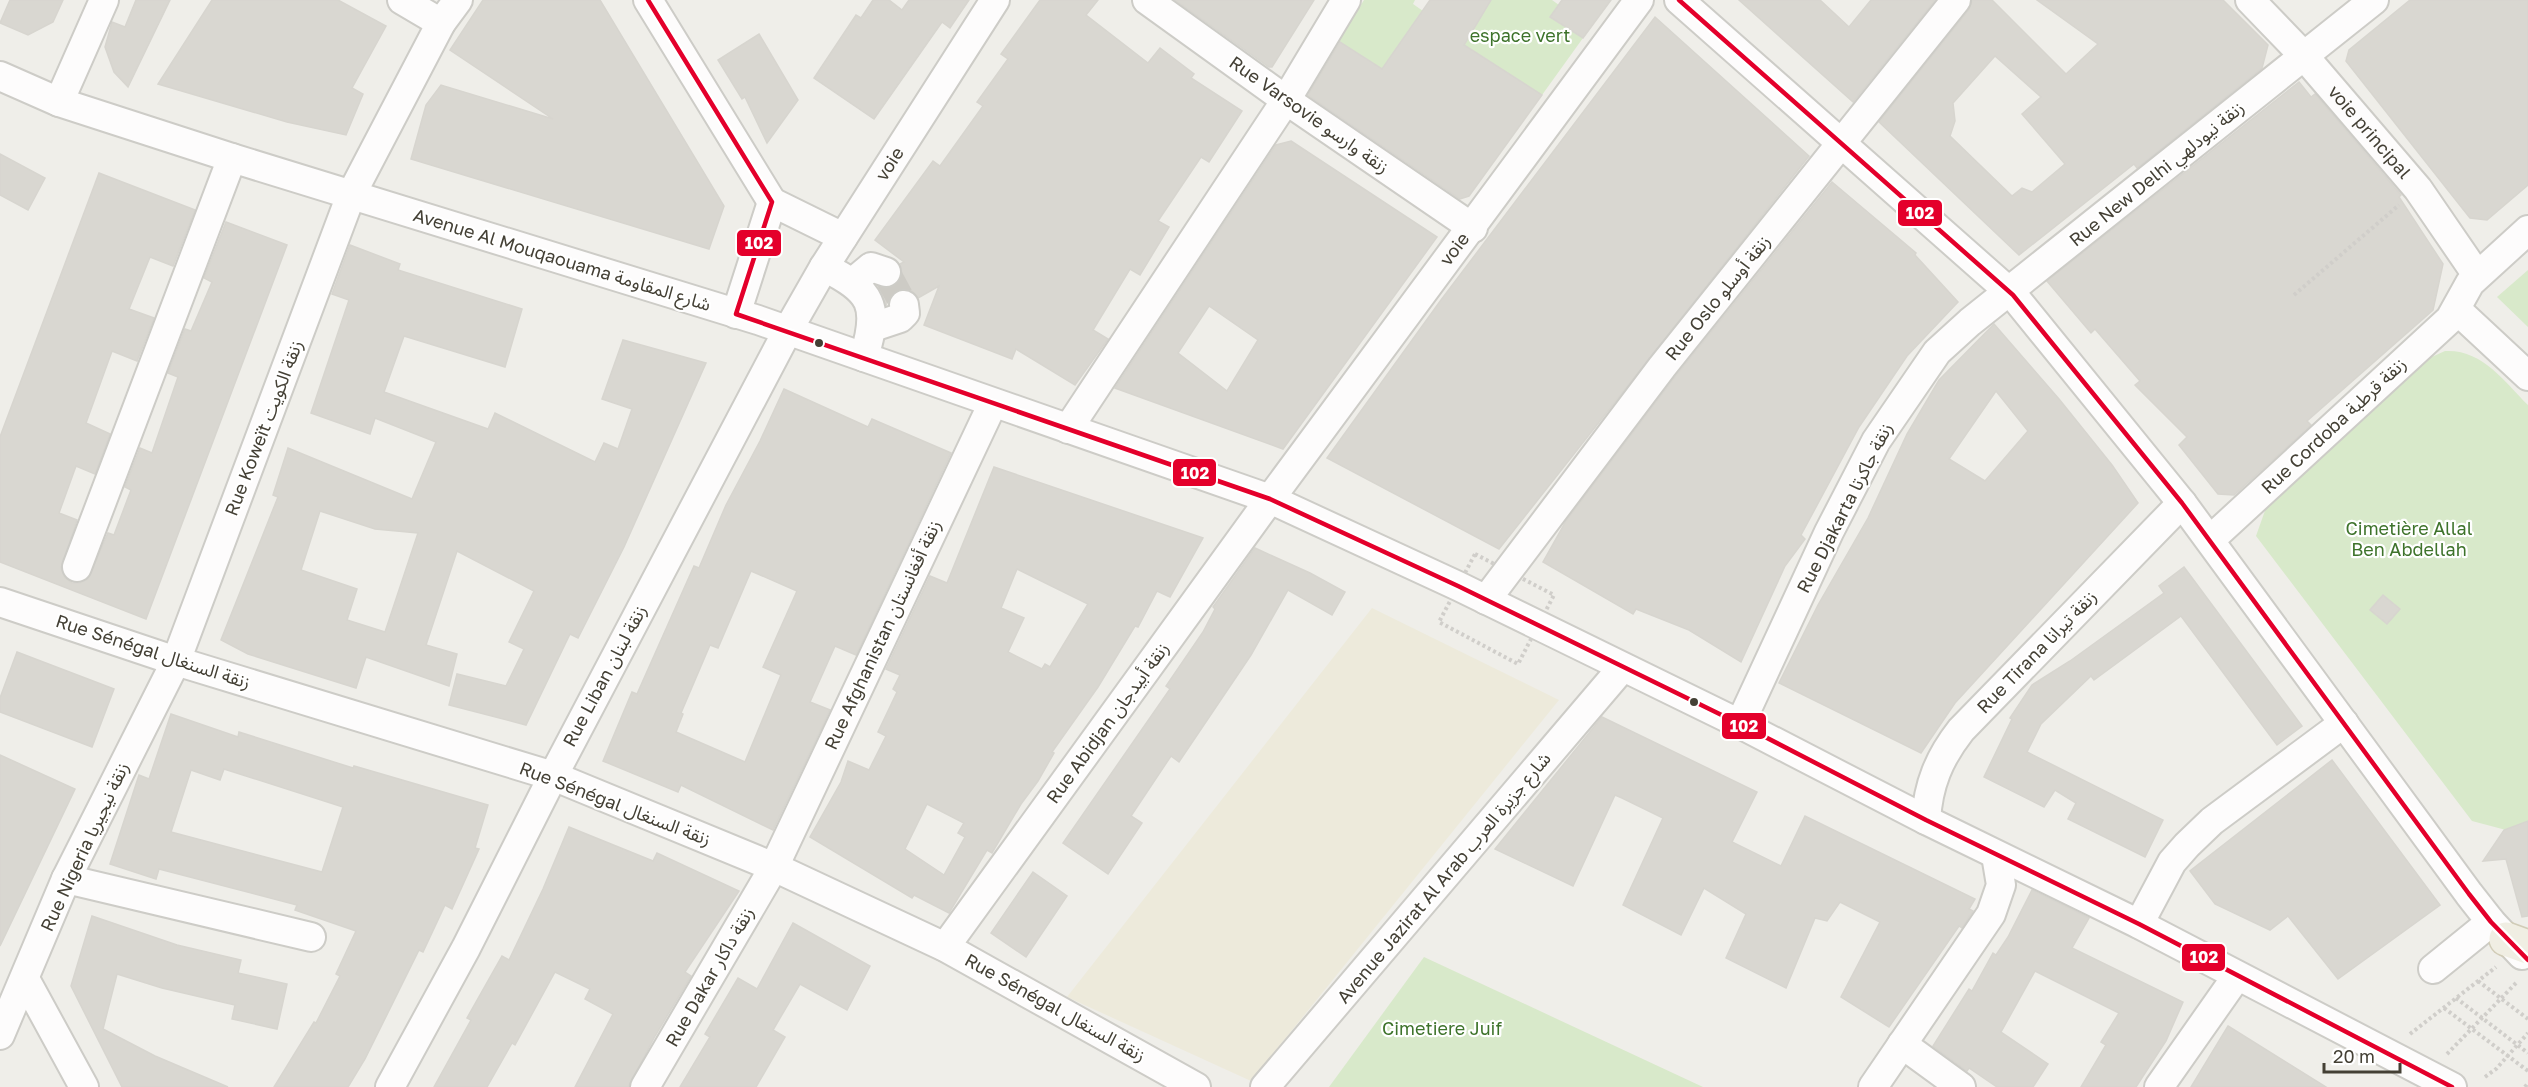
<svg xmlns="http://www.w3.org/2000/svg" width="2528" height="1087" font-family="'Golos Text','Noto Sans Arabic',sans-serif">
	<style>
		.education { fill: #edeadb }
		.green { fill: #d8e9ca }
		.building { fill: #d9d7d1; stroke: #d7d5cf; stroke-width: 1.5; fill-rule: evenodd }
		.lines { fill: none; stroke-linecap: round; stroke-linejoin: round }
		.minor-tunnel { stroke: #cdcbc5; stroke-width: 28; stroke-dasharray: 28 14; stroke-linecap: butt }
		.minor-casing { stroke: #cdccc7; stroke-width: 32 }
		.major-casing { stroke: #d1ccb7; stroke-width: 36 }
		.path { stroke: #d0ceca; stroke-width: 4; stroke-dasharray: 3 3; stroke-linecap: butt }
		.minor { stroke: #fdfcfc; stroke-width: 28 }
		.major { stroke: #f0eee3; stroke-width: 33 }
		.bus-1-casing { stroke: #fff; stroke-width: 9 }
		.bus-1 { stroke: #e4002b; stroke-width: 4.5 }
		.bus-dot { fill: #444035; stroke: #fff; stroke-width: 2 }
		.labels { text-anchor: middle; stroke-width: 4.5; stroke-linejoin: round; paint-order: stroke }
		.park-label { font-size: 18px; fill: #3e732b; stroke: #fff }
		.street-label { font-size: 18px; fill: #444035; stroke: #fff }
		.line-badge { stroke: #fff; stroke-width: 2 }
		.badge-label { font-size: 16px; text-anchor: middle; font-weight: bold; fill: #fff }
	</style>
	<rect width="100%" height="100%" fill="#efeee9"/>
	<!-- education -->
	<polygon class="education" points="1372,608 1559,700 1251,1081 1067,997"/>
	<!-- green -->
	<g class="green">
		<polygon points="1364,0 1415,0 1413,4 1423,11 1382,69 1338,41"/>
		<polygon points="1491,0 1552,0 1559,5 1551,18 1583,38 1542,95 1464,45"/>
		<polygon points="2528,270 2528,327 2497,297"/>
		<path d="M2445,351c37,-2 59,30 83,54v416l-22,9 -34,-9 -216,-285 11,-31 158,-145z"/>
		<polygon points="1424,957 1703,1087 1329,1087"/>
	</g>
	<!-- building -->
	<g class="building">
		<polygon points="10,0 63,0 53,22 28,35 0,23"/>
		<polygon points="136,0 170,0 128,87 114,72 105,47 112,22 125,27"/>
		<polygon points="212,0 338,0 386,26 352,88 363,94 346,135 287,122 158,84"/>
		<polygon points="483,0 600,0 724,206 709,249 411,159 426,105 441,85 553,119 450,50"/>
		<polygon points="873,0 889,0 902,10 909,0 969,0 950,28 942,22 874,119 814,78 856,15 861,18"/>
		<polygon points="1040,0 1098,0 1086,15 1148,63 1160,48 1194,74 1191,78 1242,111 1209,162 1201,157 1158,221 1169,227 1140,275 1130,269 1093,330 1108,339 1075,385 1016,349 1012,359 924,325 939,286 918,298 911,290 901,289 894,292 886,305 878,287 889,288 897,284 902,277 900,264 904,262 875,240 933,161 940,166 983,106 977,102 1008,59 1001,54"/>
		<polygon points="1175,0 1314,0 1272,67 1269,67"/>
		<polygon points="1430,0 1491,0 1464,45 1542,95 1469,196 1460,199 1308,95 1340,42 1382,69"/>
		<polygon points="1562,0 1611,0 1583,38 1550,17"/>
		<polygon points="1739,0 1820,0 1849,27 1871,0 1935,0 1853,102"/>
		<path d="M1972,0h20l74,74 32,-30 -61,-44h186l45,45 -6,23 -125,100 -3,-4 -115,91 -140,-133 90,-112zM1995,56l46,41 -19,17 43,50 -33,28 -10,-4 -10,8 -62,-60 5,-15 -2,-18z"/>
		<polygon points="2410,0 2528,0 2528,185 2487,220 2470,218 2346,61 2349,50"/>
		<polygon points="1655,17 1809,156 1499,549 1327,458 1441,300"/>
		<polygon points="759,34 798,100 767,143 745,97 742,99 718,60"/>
		<polygon points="2299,82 2311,97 2315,94 2401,195 2399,197 2443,264 2433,310 2307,421 2311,425 2234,495 2218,494 2179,445 2187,437 2135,385 2140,381 2095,329 2091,333 2047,281"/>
		<path d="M1291,141l146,96 -154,212 -168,-61 161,-243zM1209,306l49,34 -31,51 -49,-38z"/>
		<polygon points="0,154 45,178 28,210 0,195"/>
		<polygon points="99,173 195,210 173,266 150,257 129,309 154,318 137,361 112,351 86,423 110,434 95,474 76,466 59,513 77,520 61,569 65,578 72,583 80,583 88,579 108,533 114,535 131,490 125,487 140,448 152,453 178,377 168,373 185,329 191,331 212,282 204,278 226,222 287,245 146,619 0,562 0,437"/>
		<polygon points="1832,182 1916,253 1915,255 1958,302 1907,356 1859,427 1801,535 1805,539 1785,566 1741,662 1689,630 1636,609 1633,614 1543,562 1566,521 1675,377"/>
		<path d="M350,245l50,19 -2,6 124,39 -17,58 -101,-31 -20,56 104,37 7,-16 100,49 9,-19 14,6 14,-40 -30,-10 21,-59 83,23 -82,184 -46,91 -8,-4 -44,91 -77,-20 8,-31 49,12 18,-37 -15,-7 25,-51 -77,-40 -31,94 31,9 -8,32 -83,-29 -10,31 -108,-34 -27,-14 57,-143 -5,-2 15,-47 124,51 24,-57 -61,-24 -5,16 -59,-21 38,-113 -17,-6zM320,511l55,18 43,4 -33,99 -38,-12 10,-31 -56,-19z"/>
		<path d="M1994,324l65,75 53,66 26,38 -183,200 -34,50 -142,-70 39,-78 50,-87 39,-84 32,-54zM1996,391l32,40 -43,50 -36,-22z"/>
		<path d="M784,389l84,38 4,-8 79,34 -95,202 -21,-9 -25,56 20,8 -57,120 -92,-45 -3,7 -75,-31 29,-69 5,2 57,-128 5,2 27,-63 34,-64zM751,571l46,20 -34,76 18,8 -36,87 -69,-30 7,-18 -2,-1 29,-68 8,3z"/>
		<path d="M994,467l209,71 -33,59 -13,-6 -19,36 -3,-1 -37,61 -46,65 2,1 -16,28 -17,23 -29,49 -5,-3 -38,63 -35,-18 -2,3 -102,-61 31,-55 7,-21 21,9 17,-34 -8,-4 19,-40 -4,-3 7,-14 -14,-6 44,-93 17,7zM1017,569l71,35 -38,63 -5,-3 -3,5 -34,-17 16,-34 -23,-10zM927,804l37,19 -6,10 7,4 -21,38 -39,-26z"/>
		<polygon points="1255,548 1310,573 1345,592 1332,615 1288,590 1251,655 1179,762 1171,756 1131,816 1142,823 1108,874 1063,843 1170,689 1166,686 1203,632 1215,609 1213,607"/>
		<polygon points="2184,567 2302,726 2277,745 2181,616 2094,680 2091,676 2041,724 2027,752 2163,820 2145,857 2068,819 2076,803 2055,790 2044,807 1984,777 2012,719 2010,718 2032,685 2070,661 2164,593 2159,586"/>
		<polygon points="2383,595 2400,609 2387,624 2370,610"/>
		<polygon points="17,652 114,689 92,747 0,712 0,698"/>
		<path d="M171,714l67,23 1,-5 114,36 1,-2 134,39 -13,43 4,1 -27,60 -7,-4 -22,47 -4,-2 -54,109 -17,28h-74l40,-65 2,1 24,-47 -4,-2 20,-43 -61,-21 2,-5 -138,-36 -3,10 -46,-15 29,-89 10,4zM224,769l119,38 -21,65 -151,-40 20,-62 29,10z"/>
		<polygon points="1602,717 1757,792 1732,842 1781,866 1805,816 1975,899 1969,909 1973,911 1962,928 1959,926 1889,1027 1841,997 1880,922 1840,902 1827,921 1815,918 1786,988 1726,958 1746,914 1704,888 1681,935 1623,905 1663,818 1622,798 1615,795 1573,886 1495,849"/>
		<polygon points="0,755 75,789 0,946"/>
		<polygon points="2332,760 2440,905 2338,979 2288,916 2270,930 2215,904 2190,871"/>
		<polygon points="2528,821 2528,916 2522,917 2506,859 2483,861 2504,830"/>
		<polygon points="569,827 653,861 657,853 739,891 685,972 691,976 655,1036 628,1087 575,1087 613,1014 585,999 590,989 555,972 515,1045 512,1043 487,1087 434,1087 471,1020 467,1018 502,956 509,960 543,889"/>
		<polygon points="1033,872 1067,896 1026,957 991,933"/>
		<polygon points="2032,890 2089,918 2072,948 2183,1002 2166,1041 2136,1087 2081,1087 2106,1045 2101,1042 2119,1013 2035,971 2001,1032 2048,1064 2033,1087 1997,1087 1969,1068 1967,1071 1933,1046 1969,989 1972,991 1993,953 1996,955 2008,937"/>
		<polygon points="92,916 177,945 241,960 238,973 287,984 277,1029 232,1019 235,1005 162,988 117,974 103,1029 155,1056 228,1087 122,1087 71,986"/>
		<polygon points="793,923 870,966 847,1010 800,984 773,1030 785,1037 756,1087 680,1087 710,1037 705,1034 738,978 757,989"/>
		<polygon points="2228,1026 2326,1087 2191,1087"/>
	</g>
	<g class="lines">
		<!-- minor-tunnel -->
		<polyline class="minor-tunnel" points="886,272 904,305"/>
		<defs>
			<g id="minor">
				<polyline points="402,0 441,23"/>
				<polyline points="648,0 772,202"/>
				<polyline points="1147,0 1286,100 1473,228"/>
				<polyline points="1679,0 2013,295 2182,503 2469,894 2491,922 2522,955"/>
				<path id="s1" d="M2250,0l54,56 114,133 59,86"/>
				<polyline points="0,76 59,102 232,158 758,320 1270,499 1458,586 1740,724 1926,820 2139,924 2452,1087"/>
				<polyline points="59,102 104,0"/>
				<polyline points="772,202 843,237"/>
				<path d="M824,267c48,24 56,38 40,90"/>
				<polyline points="853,282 871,267 886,272"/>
				<polyline points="2457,310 2528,376"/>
				<polyline points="736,314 772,202"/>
				<polyline points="873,327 900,318 905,313 904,305"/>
				<polyline points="1068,429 1286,100 1346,0"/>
				<polyline points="2210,540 2450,319 2470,283 2528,230"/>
				<polyline points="77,567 232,158"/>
				<polyline points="1486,600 1662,367 1956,0"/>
				<polyline points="0,602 176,661 553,776 774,867 945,947 1196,1087"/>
				<polyline points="1740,724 1829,532 1876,441 1937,352 1970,322 2374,0"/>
				<path d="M1926,820c2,-35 13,-62 35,-90l221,-227"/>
				<polyline points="66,879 311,937"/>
				<polyline points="2139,924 2172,862 2187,845 2212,821 2344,723"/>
				<path id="s2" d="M945,947l325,-448 369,-499"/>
				<polyline points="2433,969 2491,922"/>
				<polyline points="25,979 84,1087"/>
				<polyline points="0,1035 66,879 176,661 351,195 441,23 458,0"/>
				<polyline points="1902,1044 1961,1087"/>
				<path id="s3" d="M390,1087l76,-139 87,-172 235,-446 36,-63 171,-267"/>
				<polyline points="645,1087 774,867 993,403"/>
				<polyline points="1265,1087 1622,668"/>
				<polyline points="1873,1087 1991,914 2001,885 1996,855"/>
				<polyline points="2159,1087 2237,976"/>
			</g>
			<polyline id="major" points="2506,939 2528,947"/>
		</defs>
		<!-- minor casing -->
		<use href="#minor" class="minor-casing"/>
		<!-- major casing -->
		<use href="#major" class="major-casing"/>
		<!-- path -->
		<g class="path">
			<polyline points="2294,295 2399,205"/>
			<polygon points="1475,554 1554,595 1518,664 1439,622"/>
			<polyline points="2478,981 2528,1019"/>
			<polyline points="2456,998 2528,1053"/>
			<polyline points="2444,1008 2528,1071"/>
			<polyline points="2410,1034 2496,967"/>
			<polyline points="2447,1054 2517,982"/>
			<polyline points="2485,1077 2496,1069 2528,1033"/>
			<polyline points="2525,1087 2528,1083"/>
		</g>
		<!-- minor -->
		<use href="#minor" class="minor"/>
		<!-- major -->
		<use href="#major" class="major"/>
		<defs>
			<g id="bus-1">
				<polyline points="648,0 772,202 736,314 1270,499 1458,586 1740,724 1926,820 2139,924 2452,1087"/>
				<polyline points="1679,0 2013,295 2182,503 2469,894 2491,922 2528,960"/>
			</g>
		</defs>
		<!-- bus-1 casing -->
		<use href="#bus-1" class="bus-1-casing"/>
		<!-- bus-1 -->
		<use href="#bus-1" class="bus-1"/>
	</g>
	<!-- markers -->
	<g class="bus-dot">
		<circle cx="819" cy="343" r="5"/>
		<circle cx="1694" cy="702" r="5"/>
	</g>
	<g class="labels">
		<!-- park labels -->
		<g class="park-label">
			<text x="1520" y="42">espace vert</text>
			<text x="2409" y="535">Cimetière Allal<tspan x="2409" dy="21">Ben Abdellah</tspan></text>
			<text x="1442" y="1035">Cimetiere Juif</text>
		</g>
		<!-- street labels -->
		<g class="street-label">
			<text transform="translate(1309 115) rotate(35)" y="6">Rue Varsovie زنقة وارسو</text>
			<text dy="6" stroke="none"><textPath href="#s1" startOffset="178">voie principal</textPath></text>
			<text dy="6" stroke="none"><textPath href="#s3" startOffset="1050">voie</textPath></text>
			<text transform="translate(2157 174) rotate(-39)" y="6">Rue New Delhi زنقة نيودلهي</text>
			<text dy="6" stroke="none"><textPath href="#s2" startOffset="864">voie</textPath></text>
			<text transform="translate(562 260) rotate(17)" y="6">Avenue Al Mouqaouama شارع المقاومة</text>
			<text transform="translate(1718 298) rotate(-51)" y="6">Rue Oslo زنقة أوسلو</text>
			<text transform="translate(2334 426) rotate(-43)" y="6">Rue Cordoba زنقة قرطبة</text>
			<text transform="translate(264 428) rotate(-69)" y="6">Rue Koweït زنقة الكويت</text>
			<text transform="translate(1845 508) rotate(-63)" y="6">Rue Djakarta زنقة جاكرتا</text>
			<text transform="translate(883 635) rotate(-65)" y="6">Rue Afghanistan زنقة أفغانستان</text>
			<text transform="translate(153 652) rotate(18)" y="6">Rue Sénégal زنقة السنغال</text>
			<text transform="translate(2037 652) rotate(-46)" y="6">Rue Tirana زنقة تيرانا</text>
			<text transform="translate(605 676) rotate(-62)" y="6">Rue Liban زنقة لبنان</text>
			<text transform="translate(1108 723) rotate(-54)" y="6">Rue Abidjan زنقة أبيدجان</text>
			<text transform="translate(615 804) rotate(21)" y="6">Rue Sénégal زنقة السنغال</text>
			<text transform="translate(85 847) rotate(-65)" y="6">Rue Nigeria زنقة نيجيريا</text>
			<text transform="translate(1444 878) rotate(-50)" y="6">Avenue Jazirat Al Arab شارع جزيرة العرب</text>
			<text transform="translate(710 977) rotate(-60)" y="6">Rue Dakar زنقة داكار</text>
			<text transform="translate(1055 1008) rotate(29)" y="6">Rue Sénégal زنقة السنغال</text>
		</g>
	</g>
	<g class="line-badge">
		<rect x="1897" y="199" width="46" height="28" rx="6" fill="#e4002b"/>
		<rect x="736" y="229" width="46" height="28" rx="6" fill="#e4002b"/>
		<rect x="1172" y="458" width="45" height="29" rx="6" fill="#e4002b"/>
		<rect x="1721" y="712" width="46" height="28" rx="6" fill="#e4002b"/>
		<rect x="2181" y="943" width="45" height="29" rx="6" fill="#e4002b"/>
	</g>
	<g class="badge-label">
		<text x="1920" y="219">102</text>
		<text x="759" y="249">102</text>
		<text x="1195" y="479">102</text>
		<text x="1744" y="732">102</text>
		<text x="2204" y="963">102</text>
	</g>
	<!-- scale -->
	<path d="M2324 1063v9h76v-9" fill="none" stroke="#444035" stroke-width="3"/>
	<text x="2333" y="1063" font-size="18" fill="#444035" stroke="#ffffff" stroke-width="4.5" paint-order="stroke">20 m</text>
</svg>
